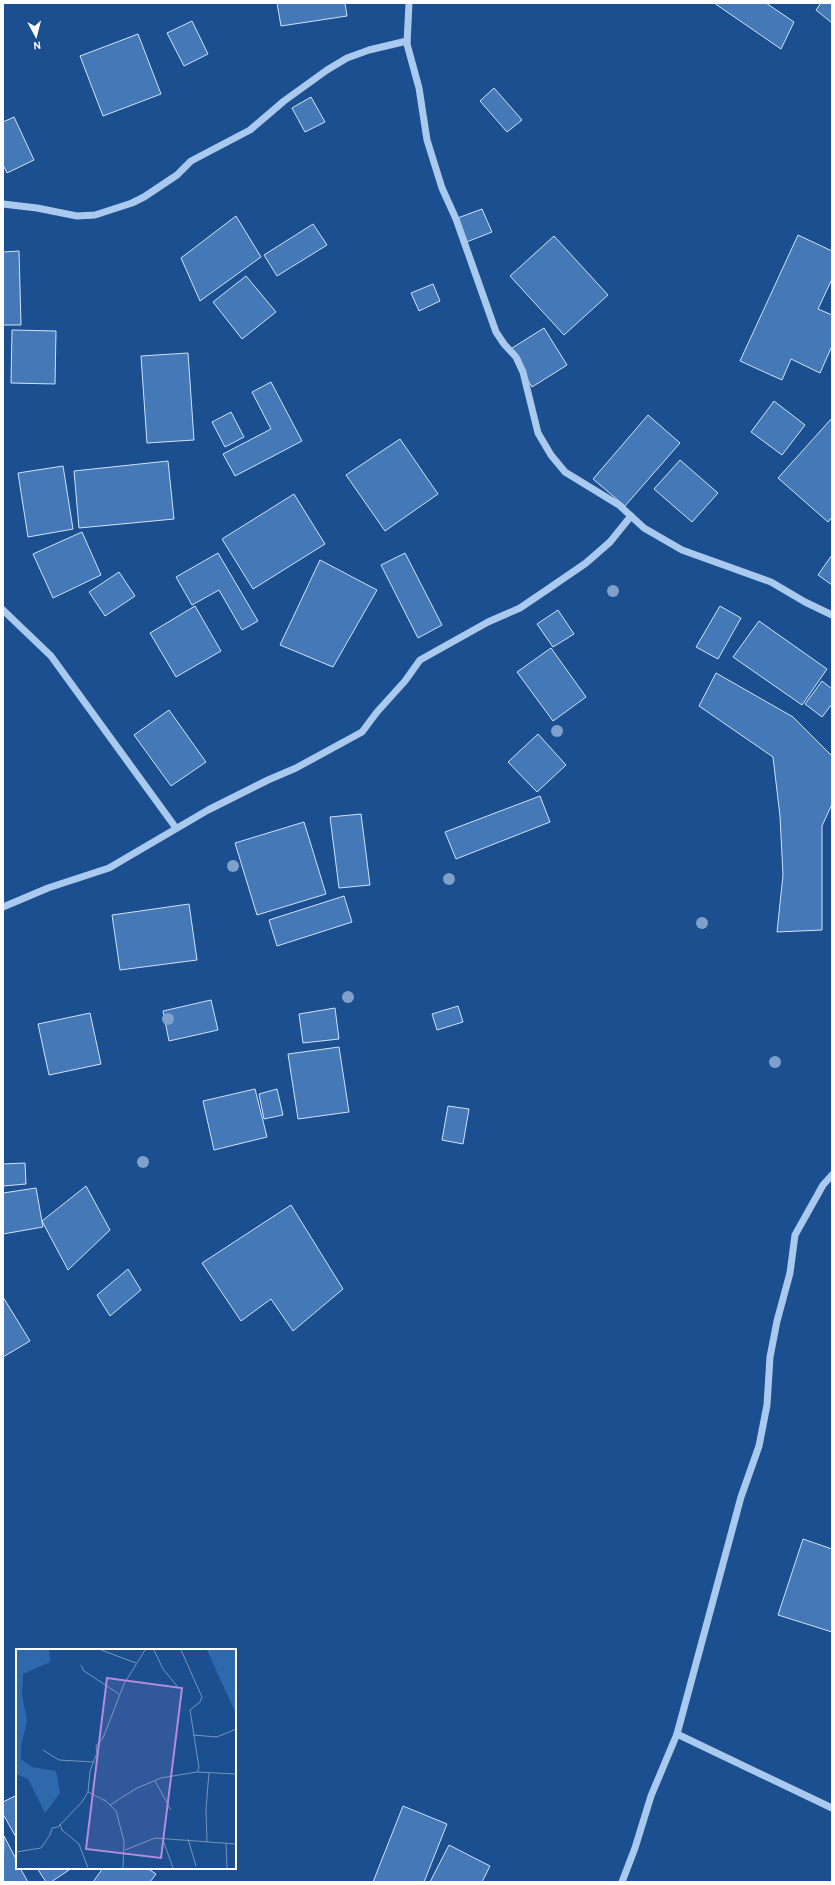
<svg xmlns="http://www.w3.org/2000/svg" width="835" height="1885" font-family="'Alegreya Sans',sans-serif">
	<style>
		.building { fill: #4478b7; stroke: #cfe3fa }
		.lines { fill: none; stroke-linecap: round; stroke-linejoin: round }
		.minor { stroke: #a9c9ee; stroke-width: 7 }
		.tree { fill: #7ea0ca }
		.inset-road { fill: none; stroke: #7695bc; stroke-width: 1 }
		.view { fill: #b68bdc; fill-opacity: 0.15; stroke: #b68bdc; stroke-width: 2 }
		.inset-edge { fill: none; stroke: #fff; stroke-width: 2 }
	</style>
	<rect width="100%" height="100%" fill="#1b4f8f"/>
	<!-- building -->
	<g class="building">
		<polygon points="277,3 345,3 347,16 281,26"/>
		<polygon points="714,3 766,3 794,22 781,49"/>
		<polygon points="821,3 832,3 832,23 816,10"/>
		<polygon points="192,21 208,54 184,66 167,33"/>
		<polygon points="138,34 161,94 103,116 80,56"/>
		<polygon points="494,88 522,120 507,132 480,101"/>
		<polygon points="311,97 325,122 305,132 292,108"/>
		<polygon points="14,117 34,160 7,173 3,165 3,122"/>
		<polygon points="482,209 492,232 464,243 455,219"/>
		<polygon points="236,216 261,257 200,301 181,258"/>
		<polygon points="313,224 327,245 277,276 264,255"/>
		<polygon points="798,235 832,251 832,279 818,309 832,315 832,346 820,373 791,359 782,380 740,361"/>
		<polygon points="554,236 608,295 564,335 510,276"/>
		<polygon points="19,251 21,325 3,325 3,252"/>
		<polygon points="246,276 276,312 242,339 213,302"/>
		<polygon points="433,284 440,301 419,311 411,293"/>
		<polygon points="544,328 567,365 532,387 509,350"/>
		<polygon points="12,330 56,331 55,384 11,383"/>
		<polygon points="188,353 194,440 147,443 141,356"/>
		<polygon points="271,382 302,441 235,476 223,454 271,429 252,392"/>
		<polygon points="774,401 805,425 782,455 751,432"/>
		<polygon points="231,412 244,437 225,447 212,422"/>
		<polygon points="648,415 680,443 625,506 593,479"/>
		<polygon points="832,418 832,517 828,522 778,478"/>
		<polygon points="400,439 438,494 385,531 346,475"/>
		<polygon points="680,460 718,493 692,522 654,489"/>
		<polygon points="168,461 174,519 79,528 74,471"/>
		<polygon points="63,466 73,529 28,537 18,473"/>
		<polygon points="294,494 325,544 253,589 222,539"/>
		<polygon points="82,532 101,575 53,598 33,554"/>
		<polygon points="218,553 258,621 242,630 219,590 192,605 176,577"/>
		<polygon points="405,553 442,625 418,638 381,565"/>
		<polygon points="832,555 832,585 818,575"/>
		<polygon points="320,560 377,590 333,667 280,645"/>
		<polygon points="119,572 135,596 105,616 89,592"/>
		<polygon points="195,606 221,651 176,677 150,633"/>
		<polygon points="720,606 741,618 718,659 696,647"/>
		<polygon points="558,610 574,634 553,647 537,624"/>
		<polygon points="759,621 827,669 802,705 733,657"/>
		<polygon points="551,648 586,697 553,721 517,672"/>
		<polygon points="716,673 793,717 832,756 832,804 822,826 822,930 777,932 783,875 780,816 773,757 699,706"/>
		<polygon points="822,681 832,689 832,704 822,717 805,704"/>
		<polygon points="169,710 206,762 171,786 134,735"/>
		<polygon points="538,734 566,765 537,792 508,762"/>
		<polygon points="540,796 550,822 456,859 445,832"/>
		<polygon points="361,814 370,885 339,888 330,817"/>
		<polygon points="304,822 326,894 257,915 235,843"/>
		<polygon points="344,896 352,922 277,946 269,920"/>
		<polygon points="189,904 197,960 120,970 112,915"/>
		<polygon points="211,1000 218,1030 169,1041 163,1011"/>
		<polygon points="458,1006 463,1022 437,1030 432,1014"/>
		<polygon points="335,1008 339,1039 303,1043 299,1014"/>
		<polygon points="90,1013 101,1064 49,1075 38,1024"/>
		<polygon points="339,1047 349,1112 298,1119 288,1054"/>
		<polygon points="255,1089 267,1137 214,1150 203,1101"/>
		<polygon points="277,1089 283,1115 264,1119 259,1094"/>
		<polygon points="448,1106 469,1109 463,1144 442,1140"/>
		<polygon points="25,1163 26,1184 3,1186 3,1164"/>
		<polygon points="86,1186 110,1230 68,1270 42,1221"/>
		<polygon points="36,1188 43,1227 3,1234 3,1193"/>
		<polygon points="291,1205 343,1289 293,1331 271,1299 241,1321 202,1263"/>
		<polygon points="128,1269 141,1290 110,1316 97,1295"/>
		<polygon points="3,1297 30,1341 3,1357"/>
		<polygon points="803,1539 832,1549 832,1632 778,1615"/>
		<polygon points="17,1795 17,1839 3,1814 3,1802"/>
		<polygon points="403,1806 447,1824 424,1882 373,1882"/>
		<polygon points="4,1836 17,1861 17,1868 20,1868 28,1882 3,1882"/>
		<polygon points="449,1845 490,1866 482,1882 430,1882"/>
		<polygon points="37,1868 72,1868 51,1882 46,1882"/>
		<polygon points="103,1868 147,1868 156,1874 150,1882 93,1882"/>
	</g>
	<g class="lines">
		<!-- minor -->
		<g class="minor">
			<polyline points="409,3 407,44 419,88 427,140 442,188 456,219 496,332 504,344 516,357 523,372 538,433 551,455 565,472 619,505 644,528 682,550 771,582 805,602 832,615"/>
			<polyline points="3,204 37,208 77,216 95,215 132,203 144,197 177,175 191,161 250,130 284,101 327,70 347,58 369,50 407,41"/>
			<polyline points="3,610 51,656 176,828"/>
			<polyline points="3,907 48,888 109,868 208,810 268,780 296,768 362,732 377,712 405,681 420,660 488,622 520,608 551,587 586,563 610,542 631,516"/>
			<polyline points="677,1734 832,1808"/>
			<polyline points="622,1882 635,1848 651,1796 677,1734 741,1497 759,1446 767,1405 770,1357 777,1321 790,1273 795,1235 823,1185 832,1175"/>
		</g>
	</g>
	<!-- trees -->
	<g class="tree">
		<circle cx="613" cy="591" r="6"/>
		<circle cx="557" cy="731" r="6"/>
		<circle cx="233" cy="866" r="6"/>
		<circle cx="449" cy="879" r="6"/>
		<circle cx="702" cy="923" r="6"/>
		<circle cx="348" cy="997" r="6"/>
		<circle cx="168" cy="1019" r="6"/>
		<circle cx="775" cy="1062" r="6"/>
		<circle cx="143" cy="1162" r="6"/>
	</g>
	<!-- overview -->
	<g transform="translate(16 1649)">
		<rect width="220" height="220" fill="#1b4f8f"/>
		<path d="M0,1h33l1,12 -27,12 -1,21 5,26 -6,25v13l11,8 24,4 4,22 -15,20 -17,-34 -12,-5zM191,1h29v64z" fill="#2e69ad"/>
		<path class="inset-road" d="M85,1l35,13M138,1l9,19 14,17M165,1l21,47 -2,5 -10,8 9,58 -2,4M65,16l3,6 35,23M177,86l24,2 19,-8M27,101l16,10 34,2M139,132l16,29M72,143l18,9 10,10 8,30 -1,27M94,156l27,-17 24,-10 36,-6 39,2M44,175l2,6 17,14 9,24M172,190l8,27M147,191l10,28M191,193l-1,-33 3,-37M210,195l1,24M109,201l30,-12 81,6M0,203l25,-4 9,-13 2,-7 6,-1 24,-25 6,-10 2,-21 7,-18 -1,-7 7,-8 21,-54 21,-34"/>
		<path class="view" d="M91,29l75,10 -21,170 -75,-9z"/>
		<rect width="220" height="220" class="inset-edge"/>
	</g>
	<!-- border -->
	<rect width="835" height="1885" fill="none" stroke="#ffffff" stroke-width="8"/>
	<!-- north arrow -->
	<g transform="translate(36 36) rotate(173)" stroke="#1b4f8f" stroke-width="3" paint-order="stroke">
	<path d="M0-3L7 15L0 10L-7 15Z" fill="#ffffff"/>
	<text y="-6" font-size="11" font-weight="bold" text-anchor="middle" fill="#ffffff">N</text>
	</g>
</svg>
